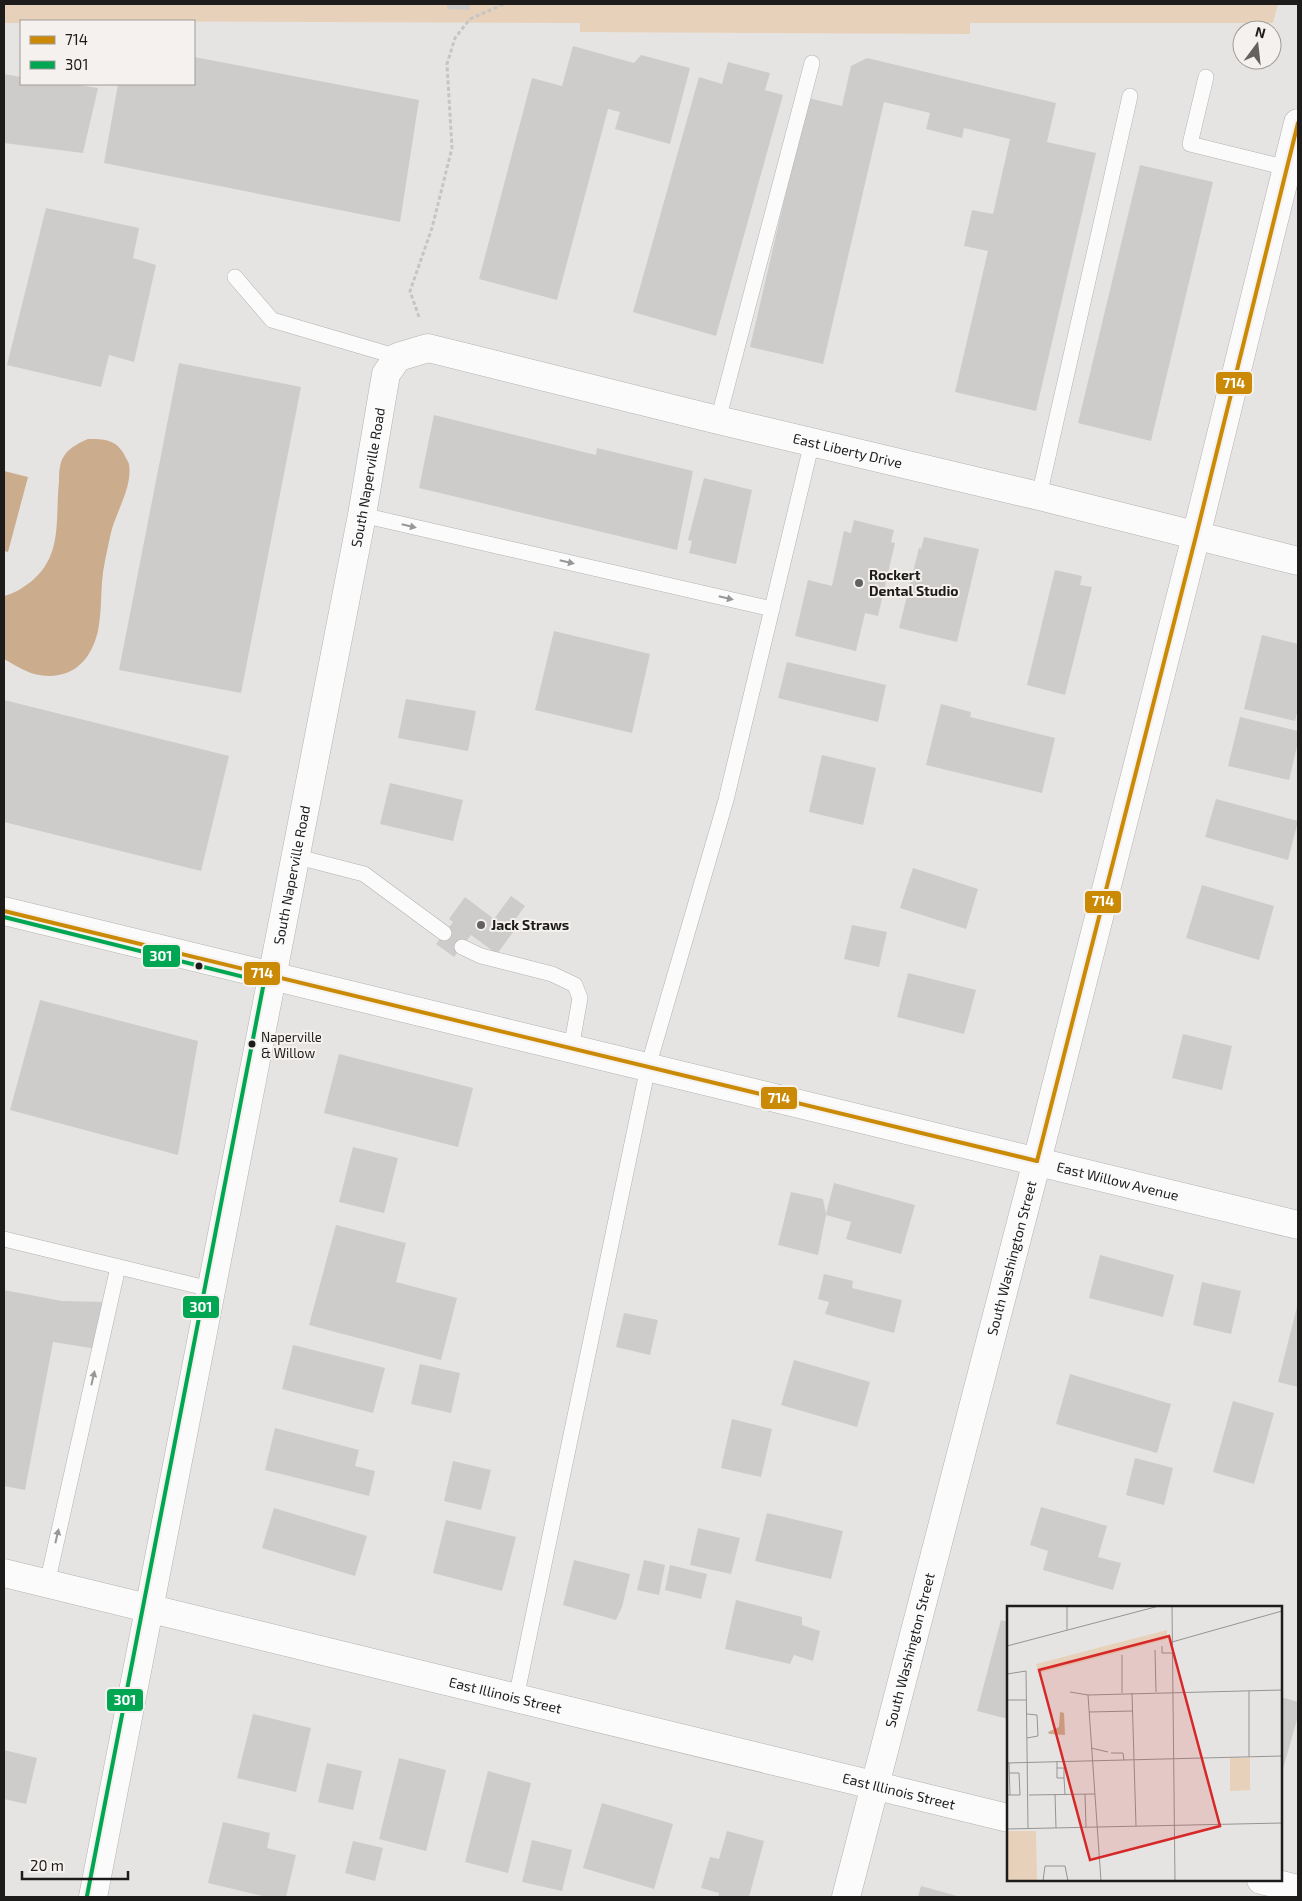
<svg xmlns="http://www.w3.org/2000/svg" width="1302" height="1901" font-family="'Exo 2',sans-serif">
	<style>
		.green { fill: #e8d1ba }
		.water { fill: #cbad8e }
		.building { fill: #cdccca }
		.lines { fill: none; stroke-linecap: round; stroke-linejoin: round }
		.lane-casing { stroke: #b3b2b0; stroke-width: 16 }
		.street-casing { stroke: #b3b2b0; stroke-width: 29 }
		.path { stroke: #c5c5c4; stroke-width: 3; stroke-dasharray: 4 2.5; stroke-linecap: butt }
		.lane { stroke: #fbfbfb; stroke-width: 15 }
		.street { stroke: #fbfbfb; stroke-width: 28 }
		.bus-1-casing { stroke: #f4f1ee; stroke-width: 8 }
		.bus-2-casing { stroke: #f4f1ee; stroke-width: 8 }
		.bus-1 { stroke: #cb8a05; stroke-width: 4 }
		.bus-2 { stroke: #00a651; stroke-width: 4 }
		.oneway { fill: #979796 }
		.poi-dot { fill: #636261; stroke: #f4f1ee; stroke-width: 2 }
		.bus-dot { fill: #1d1c1b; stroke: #f4f1ee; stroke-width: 2 }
		.labels { text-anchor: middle; stroke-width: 4; stroke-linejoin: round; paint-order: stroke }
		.bus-label { font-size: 13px; fill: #1d1c1b; stroke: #f4f1ee; text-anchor: start }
		.street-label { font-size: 14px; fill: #1d1c1b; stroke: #f4f1ee }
		.poi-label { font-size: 14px; font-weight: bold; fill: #1d1c1b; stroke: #f4f1ee; text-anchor: start }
		.inset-road { fill: none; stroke: #969492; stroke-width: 1 }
		.view { fill: #d62828; fill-opacity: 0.15; stroke: #d62828; stroke-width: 2.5 }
		.inset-edge { fill: none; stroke: #1d1c1b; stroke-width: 2.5 }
		.line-badge { stroke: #f4f1ee; stroke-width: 2 }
		.badge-label { font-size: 14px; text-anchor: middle; font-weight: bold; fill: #fff }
	</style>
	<rect width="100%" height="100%" fill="#e6e4e2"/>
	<!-- green -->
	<polygon class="green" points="4,4 1278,4 1273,23 970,23 970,34 580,32 580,23 21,21 21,23 4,23"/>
	<!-- water -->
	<g class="water">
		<path d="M88,439c16,0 27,0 36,15 1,3 4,7 5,10 4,25 -15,50 -19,73 -3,15 -7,30 -8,45 -1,17 -1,33 -4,49 -8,33 -29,51 -64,43 -10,-3 -21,-10 -30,-15v-63c11,-3 21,-9 30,-17 29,-26 21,-62 25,-97 0,-7 0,-19 5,-26 6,-9 15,-13 24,-17z"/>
		<polygon points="4,471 28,477 8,552 4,551"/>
	</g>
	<!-- building -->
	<g class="building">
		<polygon points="447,4 470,4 470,10 447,9"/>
		<polygon points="573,46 634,63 641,55 690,68 670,144 615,129 620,112 608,109 557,300 479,279 532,78 562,86"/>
		<polygon points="194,57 419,100 400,222 104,163 118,84 194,84"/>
		<polygon points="867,58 1056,103 1047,142 1096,153 1036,411 955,392 988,251 964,246 972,210 993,214 1010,139 964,128 962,138 926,129 930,113 884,102 823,364 750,347 808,98 842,106 851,66"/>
		<polygon points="728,62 770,73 765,90 783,95 716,336 633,312 699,77 722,84"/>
		<polygon points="4,74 21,77 21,84 71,84 98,88 83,153 4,143"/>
		<polygon points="1140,165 1213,182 1151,441 1078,423"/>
		<polygon points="46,208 139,228 133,258 156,265 134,362 109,355 101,387 7,365"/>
		<polygon points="179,363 301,387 241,693 119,670"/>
		<polygon points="434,415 596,455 597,448 693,471 677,550 419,488"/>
		<polygon points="704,478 752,490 736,564 689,553 692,541 688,540"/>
		<polygon points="854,520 894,530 891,542 895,543 878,616 865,613 856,651 795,636 808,580 832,586 844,531 851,533"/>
		<polygon points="924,537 979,549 957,642 899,628 919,548 921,549"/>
		<polygon points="1055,570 1082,576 1080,585 1092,587 1065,695 1027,685"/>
		<polygon points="554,631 650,654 632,733 535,710"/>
		<polygon points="1262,635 1298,644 1298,708 1295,721 1244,709"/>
		<polygon points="787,662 886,685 878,722 778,698"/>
		<polygon points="406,699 476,711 468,751 398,738"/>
		<polygon points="4,700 229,756 201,871 4,822"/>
		<polygon points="941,704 971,712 970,717 1055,738 1042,793 926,765"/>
		<polygon points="1240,717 1298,731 1298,742 1289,780 1228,766"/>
		<polygon points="822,755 876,768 863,825 809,812"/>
		<polygon points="390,783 463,800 453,841 380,824"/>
		<polygon points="1216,799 1298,821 1288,860 1205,837"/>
		<polygon points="913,868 978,889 966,929 900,908"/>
		<polygon points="1202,885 1274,906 1259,960 1186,938"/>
		<polygon points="511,896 525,906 509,928 513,932 497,954 471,935 454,957 436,944 453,922 449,919 465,897 494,919"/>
		<polygon points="852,925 887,932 879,967 844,959"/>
		<polygon points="908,973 976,990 964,1034 897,1017"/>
		<polygon points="40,1000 198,1041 178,1155 10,1110"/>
		<polygon points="1183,1034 1232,1046 1222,1090 1172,1078"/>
		<polygon points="339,1054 473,1088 458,1147 324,1113"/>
		<polygon points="353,1147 398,1158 384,1213 339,1202"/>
		<polygon points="834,1183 915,1205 901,1254 846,1239 851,1222 826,1215 818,1255 778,1245 791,1192 823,1199 826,1214"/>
		<polygon points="336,1225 406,1243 396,1282 457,1298 441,1360 309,1325"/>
		<polygon points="1100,1255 1174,1275 1163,1317 1089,1298"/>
		<polygon points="824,1274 853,1281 852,1288 902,1300 894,1333 825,1314 829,1302 818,1299"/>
		<polygon points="1202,1282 1241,1291 1231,1334 1193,1325"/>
		<polygon points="4,1290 62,1301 107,1302 97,1349 53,1342 25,1490 4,1486"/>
		<polygon points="1298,1303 1298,1387 1278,1382"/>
		<polygon points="624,1313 658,1320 650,1355 616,1347"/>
		<polygon points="293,1345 385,1368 373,1413 282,1389"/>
		<polygon points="794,1360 870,1382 857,1427 781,1405"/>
		<polygon points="420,1364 460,1373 451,1413 411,1404"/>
		<polygon points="1070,1374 1171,1404 1157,1453 1056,1424"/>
		<polygon points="1233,1401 1274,1413 1254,1484 1213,1472"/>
		<polygon points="732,1419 772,1429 761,1477 721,1468"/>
		<polygon points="275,1428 359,1450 355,1466 375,1471 369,1496 265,1470"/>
		<polygon points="1135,1458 1173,1468 1164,1505 1126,1495"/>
		<polygon points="453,1461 491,1470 481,1510 444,1501"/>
		<polygon points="1041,1507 1107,1526 1098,1557 1121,1563 1113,1590 1043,1570 1048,1551 1030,1545"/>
		<polygon points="274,1508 367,1536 355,1576 262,1548"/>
		<polygon points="767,1513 843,1531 831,1579 755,1561"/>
		<polygon points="446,1520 516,1537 502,1591 433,1573"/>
		<polygon points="698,1528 740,1538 731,1574 690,1565"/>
		<polygon points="574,1560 630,1574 622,1607 616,1620 563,1605"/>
		<polygon points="644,1560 665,1565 659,1595 637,1590"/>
		<polygon points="670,1565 707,1574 701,1599 665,1590"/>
		<polygon points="736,1600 802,1617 802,1625 820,1631 813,1661 794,1655 790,1664 725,1649"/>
		<polygon points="1001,1620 1008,1622 1008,1719 977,1711"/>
		<polygon points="1281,1697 1298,1702 1298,1716 1281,1776"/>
		<polygon points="253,1714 311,1728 296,1792 237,1778"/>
		<polygon points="4,1750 37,1758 26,1804 4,1799"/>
		<polygon points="399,1758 446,1770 426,1851 379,1839"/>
		<polygon points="327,1763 362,1771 353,1810 318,1802"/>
		<polygon points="488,1771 531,1783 508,1873 465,1862"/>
		<polygon points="602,1803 673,1824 654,1889 583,1868"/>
		<polygon points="223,1822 270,1833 267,1848 296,1855 286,1897 267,1897 208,1883"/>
		<polygon points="727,1831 764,1841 749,1897 718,1897 719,1893 701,1888 710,1857 719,1859"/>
		<polygon points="532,1840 572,1850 562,1891 522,1882"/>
		<polygon points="353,1841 383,1848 375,1881 345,1873"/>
		<polygon points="921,1886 961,1897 918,1897"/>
	</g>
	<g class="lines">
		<defs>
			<g id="lane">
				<polyline points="1206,77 1190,144 1287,168"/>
				<polyline points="235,277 272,320 398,357"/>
				<polyline points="718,420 812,63"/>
				<polyline points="1039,496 1130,96"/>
				<polyline points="362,515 772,609"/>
				<polyline points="294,856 364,874 444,933"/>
				<polyline points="462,947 481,956 552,974 575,985 580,998 571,1049"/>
				<polyline points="4,1239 210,1289"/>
				<polyline points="47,1584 118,1267"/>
				<polyline points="516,1698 648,1067 726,800 812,442"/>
			</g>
			<g id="street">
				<path id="s1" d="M4,911l1294,314"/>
				<path id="s2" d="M4,1573l1004,245"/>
				<polyline points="1261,1880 1298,1889"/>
				<path id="s3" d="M93,1897l269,-1382 24,-141 12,-17 30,-9 290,72 321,76 259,65"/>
				<path id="s4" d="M846,1897l191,-736 159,-625 102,-413"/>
			</g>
		</defs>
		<!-- lane casing -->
		<use href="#lane" class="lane-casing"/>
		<!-- street casing -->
		<use href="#street" class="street-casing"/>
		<!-- path -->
		<polyline class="path" points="419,317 410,291 432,228 452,148 447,64 455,38 470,19 504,4"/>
		<!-- lane -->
		<use href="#lane" class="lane"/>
		<!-- street -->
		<use href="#street" class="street"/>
		<defs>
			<g id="bus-1">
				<polyline points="4,911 1037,1161"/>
				<polyline points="1037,1161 1196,536 1298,123"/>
			</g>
			<polyline id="bus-2" points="4,917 264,982 87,1896"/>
		</defs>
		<!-- bus-1 casing -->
		<use href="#bus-1" class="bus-1-casing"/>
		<!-- bus-2 casing -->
		<use href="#bus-2" class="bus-2-casing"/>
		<!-- bus-1 -->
		<use href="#bus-1" class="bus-1"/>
		<!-- bus-2 -->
		<use href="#bus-2" class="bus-2"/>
	</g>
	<!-- one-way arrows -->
	<defs><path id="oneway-solid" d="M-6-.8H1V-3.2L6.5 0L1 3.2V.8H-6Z" transform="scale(1.25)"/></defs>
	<g class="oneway">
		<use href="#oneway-solid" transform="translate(409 526) rotate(13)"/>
		<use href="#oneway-solid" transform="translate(567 562) rotate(13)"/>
		<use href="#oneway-solid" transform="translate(726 598) rotate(13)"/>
		<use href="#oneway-solid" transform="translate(93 1378) rotate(-77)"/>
		<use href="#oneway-solid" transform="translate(57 1536) rotate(-77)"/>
	</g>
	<!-- markers -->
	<g class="poi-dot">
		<circle cx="859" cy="583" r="5"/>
		<circle cx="481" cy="925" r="5"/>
	</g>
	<g class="bus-dot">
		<circle cx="199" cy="966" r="4.5"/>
		<circle cx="252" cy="1044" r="4.5"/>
	</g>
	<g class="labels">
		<!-- bus labels -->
		<g class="bus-label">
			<text x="261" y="1042">Naperville<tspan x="261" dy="16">&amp; Willow</tspan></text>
		</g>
		<!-- street labels -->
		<g class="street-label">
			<text dy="5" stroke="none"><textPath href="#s3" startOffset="2035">East Liberty Drive</textPath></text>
			<text dy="5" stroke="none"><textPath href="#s3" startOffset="1446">South Naperville Road</textPath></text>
			<text dy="5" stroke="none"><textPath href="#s3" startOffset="1041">South Naperville Road</textPath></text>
			<text dy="5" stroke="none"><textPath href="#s1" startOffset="1146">East Willow Avenue</textPath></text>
			<text dy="5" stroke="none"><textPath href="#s4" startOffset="660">South Washington Street</textPath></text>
			<text dy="5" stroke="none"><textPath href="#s4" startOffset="255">South Washington Street</textPath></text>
			<text dy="5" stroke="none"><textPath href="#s2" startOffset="516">East Illinois Street</textPath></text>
			<text dy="5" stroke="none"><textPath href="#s2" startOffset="921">East Illinois Street</textPath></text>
		</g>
		<!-- poi labels -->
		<g class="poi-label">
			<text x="869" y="580">Rockert<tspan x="869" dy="16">Dental Studio</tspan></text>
			<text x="491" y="930">Jack Straws</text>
		</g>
	</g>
	<!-- overview -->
	<g transform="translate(1007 1606)">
		<rect width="275" height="275" fill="#e6e4e2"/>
		<path d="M160,24v9l-128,34 -3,-9zM223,152h20v32l-20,1zM0,225h29l1,50h-30z" fill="#e8d1ba"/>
		<path d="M53,106l4,1 1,22 -16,-1 -1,-2 11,-5z" fill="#cbad8e"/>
		<path class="inset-road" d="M60,0v24M165,0l3,275M165,36l110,-31M0,40l152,-40M155,40v7h10M148,44l1,42M115,49v38M0,68l19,-3 2,158M242,85v66M63,86l18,3 194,-5M125,87l4,133M81,89l13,186M0,94h20M82,106l44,-1M20,108l10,1 1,21 -11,2M84,142l17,4M104,147h12l1,7M50,155v17h7l1,16M0,157l275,-7M2,157l1,32M50,162h7v10M48,188l1,34M78,188l1,33M0,189h13l-1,-22h-10M22,189l66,-1M0,223l275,-6M36,275l2,-15h20l3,15"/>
		<path class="view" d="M162,30l51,190 -130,34 -51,-190z"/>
		<rect width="275" height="275" class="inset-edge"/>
	</g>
	<g class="line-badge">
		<rect x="1215" y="371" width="38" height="24" rx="5" fill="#cb8a05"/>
		<rect x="1084" y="890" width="38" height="24" rx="5" fill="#cb8a05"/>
		<rect x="142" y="944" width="39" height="24" rx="5" fill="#00a651"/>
		<rect x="243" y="961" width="38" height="25" rx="5" fill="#cb8a05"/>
		<rect x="760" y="1086" width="38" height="24" rx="5" fill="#cb8a05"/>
		<rect x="182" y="1295" width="38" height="24" rx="5" fill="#00a651"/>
		<rect x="106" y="1688" width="38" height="24" rx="5" fill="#00a651"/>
	</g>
	<g class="badge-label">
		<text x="1234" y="388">714</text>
		<text x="1103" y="906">714</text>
		<text x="161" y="961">301</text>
		<text x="262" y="978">714</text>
		<text x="779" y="1103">714</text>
		<text x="201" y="1312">301</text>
		<text x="125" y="1705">301</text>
	</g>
	<!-- border -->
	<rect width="1302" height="1901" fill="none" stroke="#1d1c1b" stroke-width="10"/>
	<!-- legend -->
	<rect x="20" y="20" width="175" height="65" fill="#f4f1ee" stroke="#9e9c9a"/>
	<rect x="30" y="36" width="25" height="8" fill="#cb8a05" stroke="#9e9c9a"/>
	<text x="65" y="45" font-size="15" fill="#1d1c1b">714</text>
	<rect x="30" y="61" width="25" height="8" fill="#00a651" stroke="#9e9c9a"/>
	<text x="65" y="70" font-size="15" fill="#1d1c1b">301</text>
	<!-- north arrow -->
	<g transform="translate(1257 45) rotate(15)"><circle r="24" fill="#f4f1ee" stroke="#9e9c9a"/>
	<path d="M0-4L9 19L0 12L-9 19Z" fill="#636261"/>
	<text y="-8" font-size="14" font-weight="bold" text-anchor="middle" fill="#1d1c1b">N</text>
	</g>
	<!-- scale -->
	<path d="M22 1871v8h106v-8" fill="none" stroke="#1d1c1b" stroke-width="2.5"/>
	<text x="30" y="1871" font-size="15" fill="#1d1c1b" stroke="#f4f1ee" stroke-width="4" paint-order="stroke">20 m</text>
</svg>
